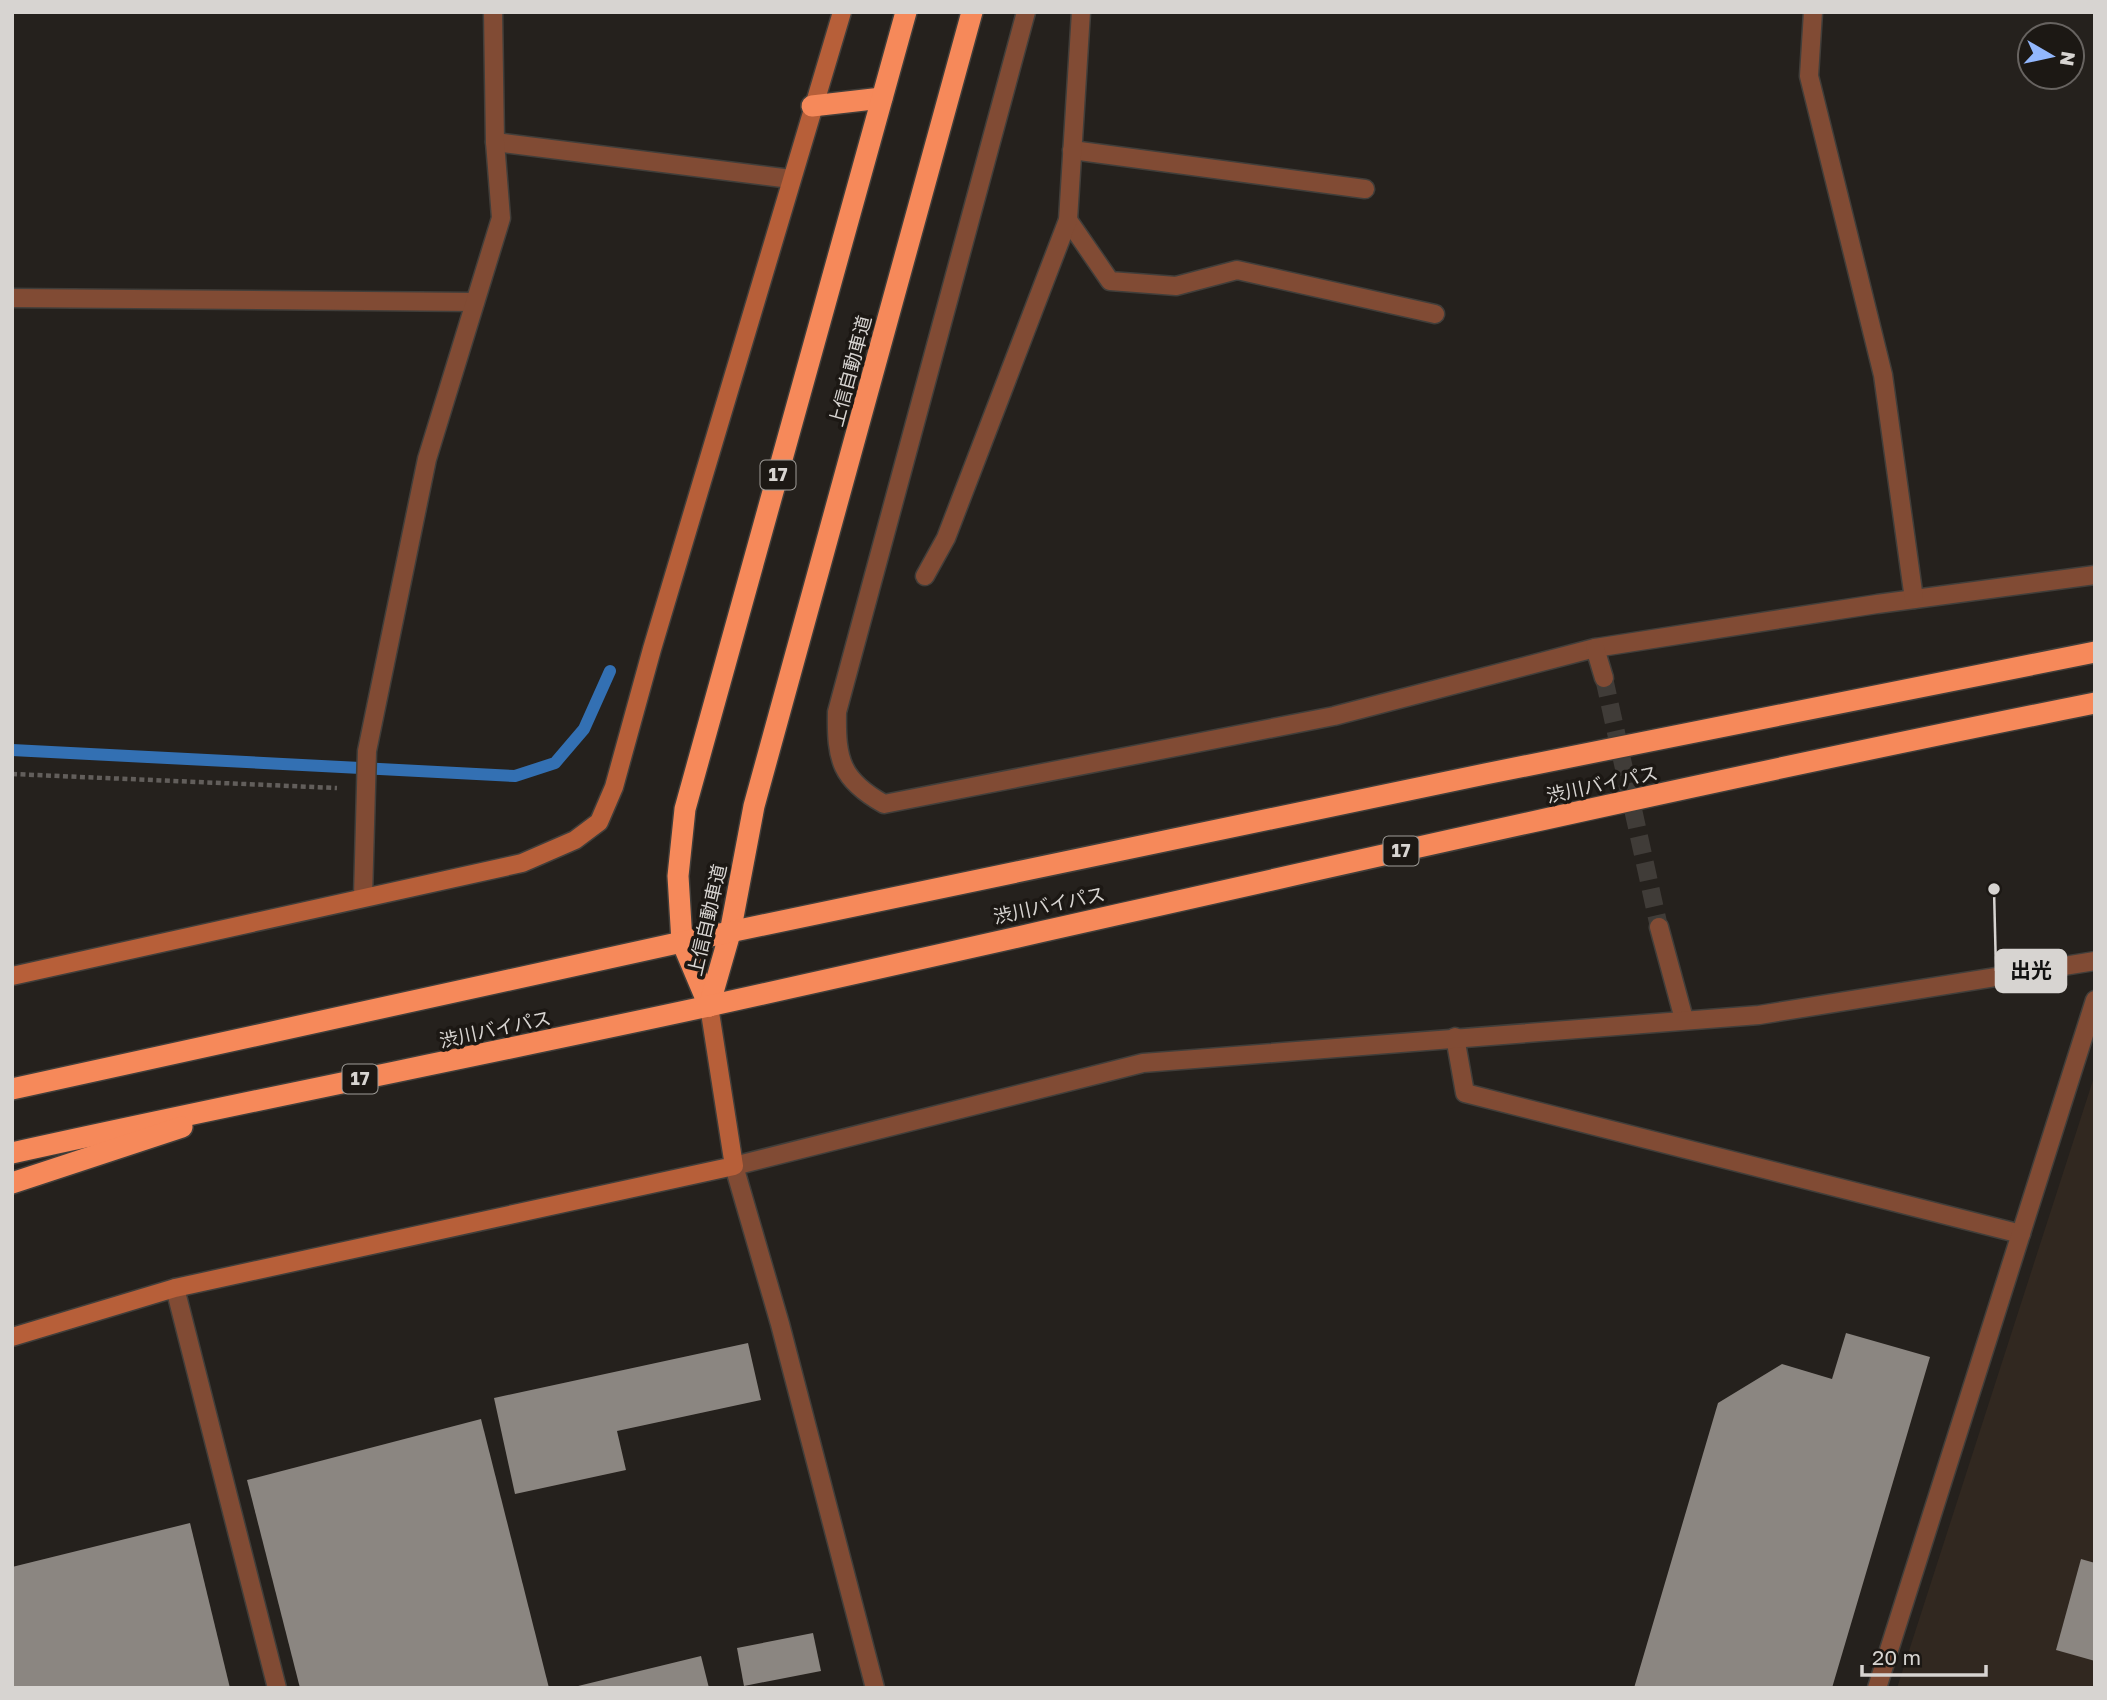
<svg xmlns="http://www.w3.org/2000/svg" width="2107" height="1700" font-family="'Golos Text','Noto Sans JP',sans-serif">
	<style>
		.built { fill: #312820 }
		.lines { fill: none; stroke-linecap: round; stroke-linejoin: round }
		.stream { stroke: #3370b3; stroke-width: 12 }
		.building { fill: #8b8681 }
		.street-tunnel { stroke: #403c38; stroke-width: 18; stroke-dasharray: 18 9; stroke-linecap: butt }
		.lane-casing { stroke: #413e3a; stroke-width: 21 }
		.street-casing { stroke: #413e3a; stroke-width: 21 }
		.secondary-casing { stroke: #413e3a; stroke-width: 21 }
		.highway-casing { stroke: #413e3a; stroke-width: 24 }
		.path { stroke: #625e5b; stroke-width: 4.5; stroke-dasharray: 5 3.5; stroke-linecap: butt }
		.lane { stroke: #814b34; stroke-width: 18 }
		.street { stroke: #814b34; stroke-width: 18 }
		.secondary { stroke: #b75f39; stroke-width: 18 }
		.highway { stroke: #f6895a; stroke-width: 21 }
		.labels { text-anchor: middle; stroke-width: 7; stroke-linejoin: round; paint-order: stroke }
		.shield { fill: #1c1814; stroke: #9f9c98; stroke-width: 2 }
		.shield-label { font-size: 18px; font-weight: bold; fill: #d7d4d1 }
		.street-label { font-size: 19px; fill: #d7d4d1; stroke: #1c1814 }
		.leader { fill: none; stroke: #d7d4d1; stroke-width: 2.5 }
		.callout-dot { fill: #d7d4d1; stroke: #1c1814; stroke-width: 2.5 }
		.callout { fill: #d7d4d1; stroke: #d7d4d1; stroke-width: 2.5 }
		.callout-label { font-size: 21px; text-anchor: middle; font-weight: bold; fill: #111 }
	</style>
	<rect width="100%" height="100%" fill="#25211d"/>
	<!-- built -->
	<polygon class="built" points="2095,1074 2095,1688 1897,1688"/>
	<g class="lines">
		<!-- stream -->
		<polyline class="stream" points="12,750 515,776 555,763 584,729 610,671"/>
	</g>
	<!-- building -->
	<g class="building">
		<polygon points="1846,1333 1930,1357 1832,1688 1634,1688 1718,1403 1782,1364 1832,1379"/>
		<polygon points="748,1343 761,1400 617,1431 626,1470 515,1494 494,1398"/>
		<polygon points="481,1419 549,1688 300,1688 247,1480"/>
		<polygon points="190,1523 230,1688 12,1688 12,1567"/>
		<polygon points="2081,1559 2095,1563 2095,1661 2056,1650"/>
		<polygon points="813,1633 821,1671 744,1686 737,1648"/>
		<polygon points="701,1656 709,1688 574,1688 574,1687"/>
	</g>
	<g class="lines">
		<!-- street-tunnel -->
		<polyline class="street-tunnel" points="1604,678 1659,927"/>
		<defs>
			<g id="lane">
				<polyline points="1072,150 1365,189"/>
				<polyline points="1068,220 1110,281 1176,286 1237,270 1435,314"/>
				<polyline points="925,576 946,538 1068,220 1081,12"/>
			</g>
			<g id="street">
				<path d="M1026,12l-189,700c-1,48 4,68 47,92l450,-88 261,-68 282,-44 218,-29"/>
				<polyline points="1813,12 1809,76 1883,375 1914,599"/>
				<polyline points="495,142 791,179"/>
				<polyline points="12,298 475,302"/>
				<polyline points="1595,648 1604,678"/>
				<polyline points="363,897 367,751 427,459 501,218 495,142 493,12"/>
				<polyline points="1659,927 1684,1019"/>
				<polyline points="1455,1037 1465,1093 2021,1234"/>
				<polyline points="175,1288 277,1688"/>
				<polyline points="875,1688 780,1324 734,1166 1143,1063 1759,1015 2095,961"/>
				<polyline points="1877,1688 2095,1000"/>
			</g>
			<g id="secondary">
				<polyline points="12,976 522,863 575,840 599,822 614,787 652,649 842,12"/>
				<polyline points="12,1337 175,1288 734,1166 709,1006"/>
			</g>
			<g id="highway">
				<polyline points="812,106 882,98"/>
				<polyline points="709,1006 682,942 678,876 685,809 906,12"/>
				<polyline points="709,1006 730,933 754,806 972,12"/>
				<polyline points="12,1089 682,942 1485,774 2095,652"/>
				<path d="M12,1153c230,-51 461,-96 692,-146 463,-102 925,-211 1391,-304"/>
				<polyline points="12,1183 182,1127"/>
			</g>
		</defs>
		<!-- lane casing -->
		<use href="#lane" class="lane-casing"/>
		<!-- street casing -->
		<use href="#street" class="street-casing"/>
		<!-- secondary casing -->
		<use href="#secondary" class="secondary-casing"/>
		<!-- highway casing -->
		<use href="#highway" class="highway-casing"/>
		<!-- path -->
		<polyline class="path" points="12,774 337,788"/>
		<!-- lane -->
		<use href="#lane" class="lane"/>
		<!-- street -->
		<use href="#street" class="street"/>
		<!-- secondary -->
		<use href="#secondary" class="secondary"/>
		<!-- highway -->
		<use href="#highway" class="highway"/>
	</g>
	<g class="labels">
		<!-- shield labels -->
		<g class="shield">
			<rect x="760.5" y="460.5" width="35" height="29" rx="5"/>
			<rect x="1383.5" y="836.5" width="35" height="29" rx="5"/>
			<rect x="342.5" y="1064.5" width="35" height="29" rx="5"/>
		</g>
		<g class="shield-label">
			<text x="778" y="481">17</text>
			<text x="1401" y="857">17</text>
			<text x="360" y="1085">17</text>
		</g>
		<!-- street labels -->
		<g class="street-label">
			<text transform="translate(850 371) rotate(-75)" y="7">上信自動車道</text>
			<text transform="translate(1602 784) rotate(-12)" y="7">渋川バイパス</text>
			<text transform="translate(1049 905) rotate(-12)" y="7">渋川バイパス</text>
			<text transform="translate(707 920) rotate(-77)" y="7">上信自動車道</text>
			<text transform="translate(495 1029) rotate(-12)" y="7">渋川バイパス</text>
		</g>
	</g>
	<!-- callouts -->
	<path class="leader" d="M1994 889L1996 971"/>
	<circle class="callout-dot" cx="1994" cy="889" r="7"/>
	<rect class="callout" x="1996" y="950" width="70" height="42" rx="7"/>
	<g class="callout-label">
		<text x="2031" y="978">出光</text>
	</g>
	<!-- border -->
	<rect width="2107" height="1700" fill="none" stroke="#d7d4d1" stroke-width="28"/>
	<!-- north arrow -->
	<g transform="translate(2051 56) rotate(99)"><circle r="33" fill="#1c1814" stroke="#676360" stroke-width="2"/>
	<path d="M0-5L12 26L0 18L-12 26Z" fill="#92b7fd"/>
	<text y="-10" font-size="19" font-weight="bold" text-anchor="middle" fill="#d7d4d1">N</text>
	</g>
	<!-- scale -->
	<path d="M1862 1665v10h124v-10" fill="none" stroke="#d7d4d1" stroke-width="3.5"/>
	<text x="1872" y="1665" font-size="21" fill="#d7d4d1" stroke="#1c1814" stroke-width="5" paint-order="stroke">20 m</text>
</svg>
